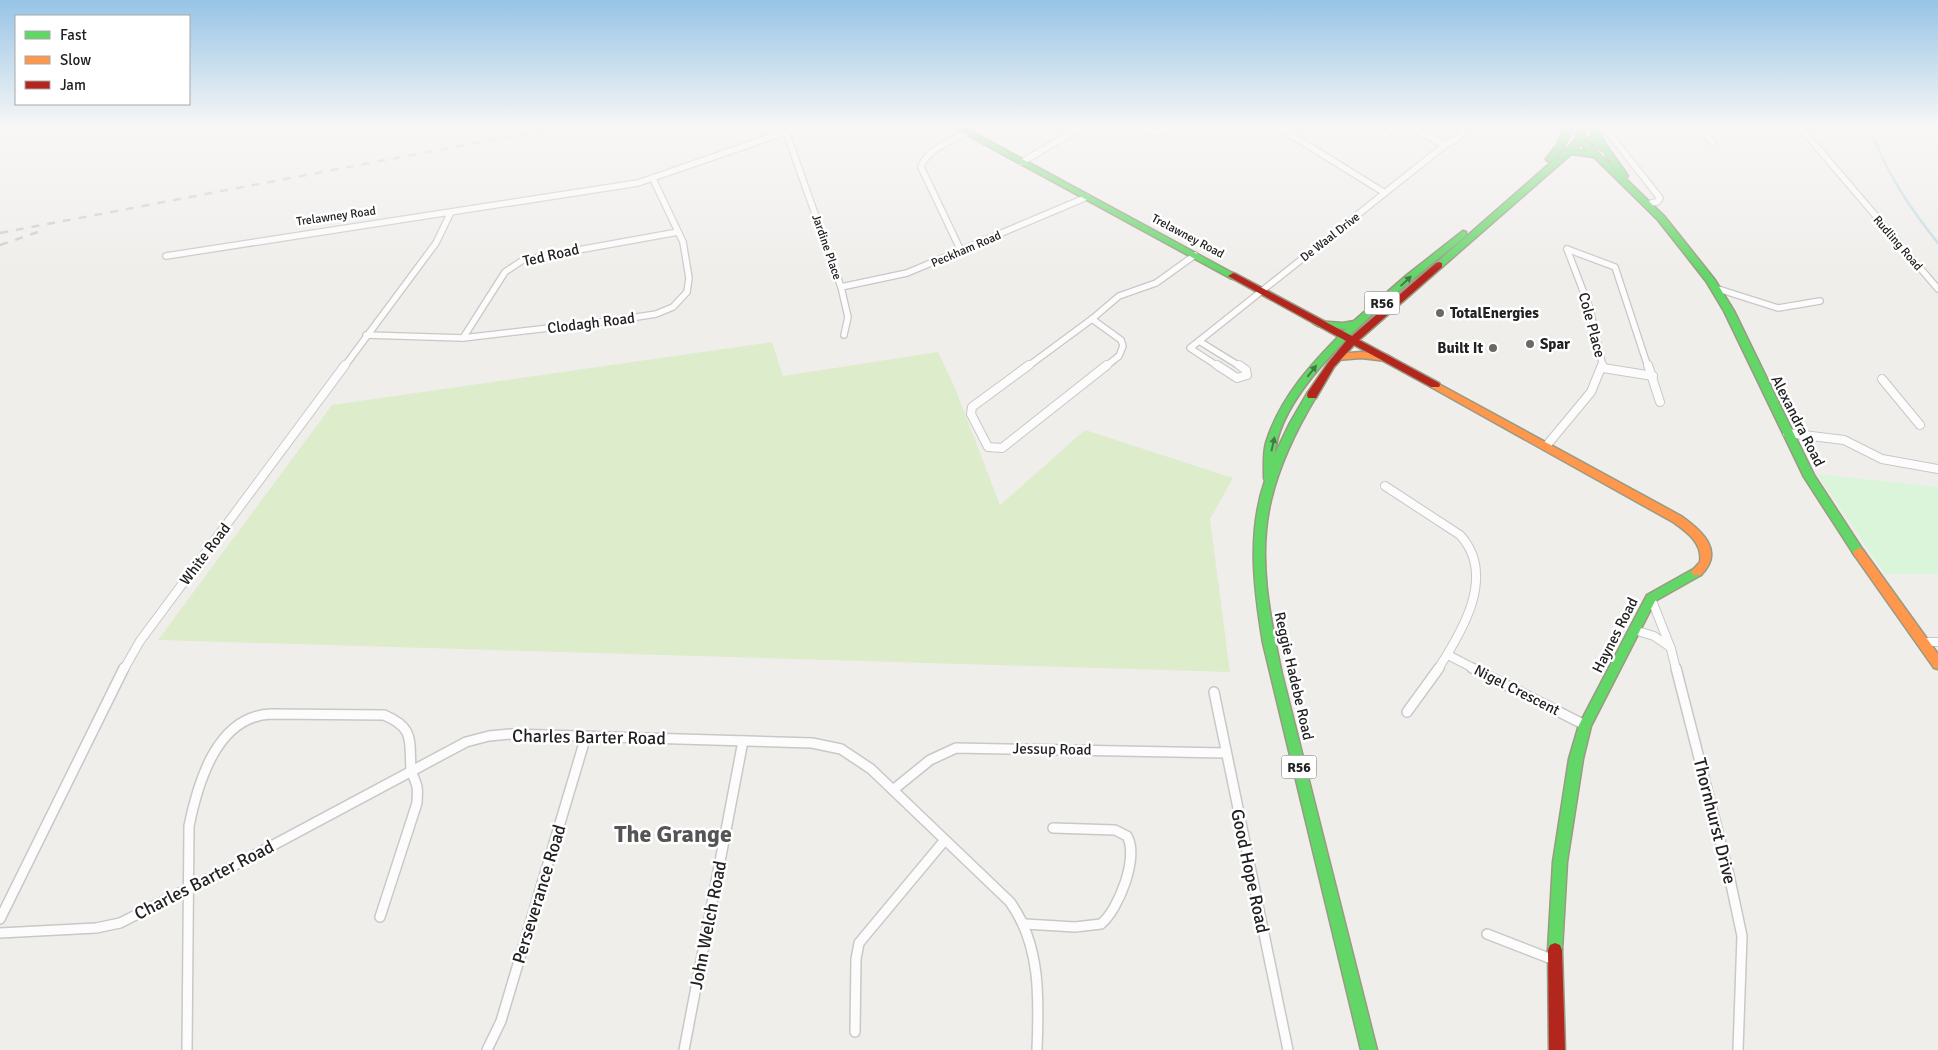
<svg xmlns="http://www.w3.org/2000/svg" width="1938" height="1050" font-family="Signika,sans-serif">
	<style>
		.grass { fill: #ddeccb }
		.park { fill: #daf5da }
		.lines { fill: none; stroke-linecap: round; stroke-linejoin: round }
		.stream { stroke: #bfdbe3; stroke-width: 2.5 }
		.street-far2-casing { stroke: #c9c8c7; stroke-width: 8 }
		.street-far1-casing { stroke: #c9c8c7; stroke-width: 10 }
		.street-casing { stroke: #c9c8c7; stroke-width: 12 }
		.fast-casing { stroke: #999a82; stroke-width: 3 }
		.slow-casing { stroke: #999a82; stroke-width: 3 }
		.jam-casing { stroke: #999a82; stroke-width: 3 }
		.street-far2 { stroke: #fdfcfc; stroke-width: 5.5 }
		.street-far1 { stroke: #fdfcfc; stroke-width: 8 }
		.street { stroke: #fdfcfc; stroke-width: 9 }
		.fast { fill: #63d668; fill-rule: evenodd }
		.slow { fill: #ff974d; fill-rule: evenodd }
		.jam { fill: #b3261e; fill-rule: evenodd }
		.rail { stroke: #ccc; stroke-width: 2.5; stroke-dasharray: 8 8; stroke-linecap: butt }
		.oneway { fill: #427c45 }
		.poi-dot { fill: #6a6968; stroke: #fff; stroke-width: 2 }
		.labels { text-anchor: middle; stroke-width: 5; stroke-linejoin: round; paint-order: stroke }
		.far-street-label { font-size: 12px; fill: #222; stroke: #fff }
		.shield { fill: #fff; stroke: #646464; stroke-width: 1 }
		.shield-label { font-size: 14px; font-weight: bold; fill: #222 }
		.street-label { font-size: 15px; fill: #222; stroke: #fff }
		.poi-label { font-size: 15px; font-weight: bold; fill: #222; stroke: #fff; text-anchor: start }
		.near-street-label { font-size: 18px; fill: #222; stroke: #fff }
		.near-district-label { font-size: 24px; font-weight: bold; fill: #555; stroke: #fff }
	</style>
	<rect width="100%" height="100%" fill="#f0eeeb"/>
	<!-- grass -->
	<polygon class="grass" points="772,342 783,376 938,352 955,388 1000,505 1085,430 1233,478 1210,519 1230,672 158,640 332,405"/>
	<!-- park -->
	<polygon class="park" points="1817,474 1938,487 1938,574 1885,574"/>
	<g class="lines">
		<!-- stream -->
		<path class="stream" d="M1870,127c15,44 39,80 68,116"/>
		<defs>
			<g id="street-far2">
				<polyline points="1143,127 1156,133 1179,127"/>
				<polyline points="1278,127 1385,193"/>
				<polyline points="1411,127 1445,145"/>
				<polyline points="1604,127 1660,198 1657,202 1647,204"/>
				<polyline points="1698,127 1713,143"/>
				<polyline points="1800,127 1938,289"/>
				<polyline points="786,132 841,287 848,317 844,335"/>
				<polyline points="1383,135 1397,127"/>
				<polyline points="1022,162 1082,127"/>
				<polyline points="1567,249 1615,267 1648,367"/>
				<polyline points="1567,249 1590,309 1603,367"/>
				<path d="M961,251l-40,-84c6,-18 30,-26 46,-34"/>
				<polyline points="166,256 638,183 800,127"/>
				<polyline points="841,287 907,273 1087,197"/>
				<polyline points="1715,288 1778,308 1820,301"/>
				<polyline points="1092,319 1121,340 1123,346 1119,356 1105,367"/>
				<polyline points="1092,319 1119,296 1156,283 1195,255"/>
				<polyline points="366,335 463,338 618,320 656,314 673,307 687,292 689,278 683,242 653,179"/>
				<polyline points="463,338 505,272 523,260 678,232"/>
				<polyline points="1199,341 1241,367"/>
				<polyline points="1199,341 1190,348 1219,367"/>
				<polyline points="1199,341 1445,145 1458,138 1468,127"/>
				<polyline points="344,367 436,243 450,214"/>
				<polyline points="1027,367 1092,319"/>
			</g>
			<g id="street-far1">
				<polyline points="1029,365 972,407 971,414 988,447 1002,448 1107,365"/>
				<polyline points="1217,365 1237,378 1247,375 1246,370 1239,365"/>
				<polyline points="1648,365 1660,402"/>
				<polyline points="1603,368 1653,376"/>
				<polyline points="1882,379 1920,425"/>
				<polyline points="1787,433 1844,440 1882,459 1938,469"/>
				<polyline points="1547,445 1591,392 1602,365"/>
				<path d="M1385,486l75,49c37,40 2,97 -22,134"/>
				<polyline points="1651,598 1671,649 1676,669"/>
				<polyline points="1634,630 1654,636 1670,647"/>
				<polyline points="1923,642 1938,642"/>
				<polyline points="1448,655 1475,669"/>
				<polyline points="124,669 140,641 345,365"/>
			</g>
			<g id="street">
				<polyline points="1472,668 1585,725"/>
				<polyline points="1676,668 1729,875 1742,936 1738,1050"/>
				<polyline points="1214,692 1288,1050"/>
				<polyline points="1407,712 1439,668"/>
				<polyline points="893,790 930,760 956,748 1225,753"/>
				<polyline points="0,919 124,668"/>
				<path d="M1025,924l50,3 26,-3c18,-15 38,-67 26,-88l-12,-6 -62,-2"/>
				<path d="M0,933l96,-5 24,-5 129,-65 217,-116 23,-6 22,-2 301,9 29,6 30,20 139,133c31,43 29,97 27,148"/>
				<polyline points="1487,934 1554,960"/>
				<polyline points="855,1032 856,959 859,943 944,841"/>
				<path d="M187,1050l2,-224c9,-44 28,-110 82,-112l113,1c31,13 25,25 27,54 1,6 5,12 6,18 1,5 0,11 0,16l-37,114"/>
				<polyline points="487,1050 501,1021 586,736"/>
				<polyline points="684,1050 743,741"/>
			</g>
			<g id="fast">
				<polygon points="953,127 963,127 1238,276 1233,279 1230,278"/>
				<polygon points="1565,127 1573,127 1565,145 1553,161 1547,161 1546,159 1557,145"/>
				<path d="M1578,127h8l-2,12 31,30 -11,-17 -18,-13 4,-2h3l-5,-10h8c8,18 21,32 32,49l-3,2 39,38 51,64 19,31 80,164 49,75 2,3 -2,3h-8l-51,-79 -80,-166 -18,-30 -48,-61 -64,-63 -23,-3 -129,113h-6l-2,-2 136,-119 6,-7zM1580,144l8,7 -12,-1z"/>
				<path d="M1463,231l3,1v4c-56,46 -186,143 -191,218l15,-31 18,-31h8l1,3c-20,33 -37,67 -46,105 -14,57 -1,118 11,174l95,376h-16l-98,-407c-9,-54 -16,-110 2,-162l-1,-3c0,-11 -1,-24 2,-35 14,-46 47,-81 80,-114l-28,-3 -5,-3 2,-2 28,2 11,-2 53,-46z"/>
				<polygon points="1697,567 1701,569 1703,572 1701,575 1655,601 1591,726 1583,759 1567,862 1562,950 1560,955 1555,957 1550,955 1548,950 1553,862 1569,759 1579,725 1647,595"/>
			</g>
			<g id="slow">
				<polygon points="1361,352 1387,355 1392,358 1387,361 1361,358 1337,360 1332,357 1337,354"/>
				<path d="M1435,382l246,134c21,15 44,35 20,59h-8l-2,-3 9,-10c3,-19 -13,-30 -27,-40l-242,-135 -1,-2z"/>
				<polygon points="1859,548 1863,550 1938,654 1938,669 1934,668 1855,556 1853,553 1855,550"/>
			</g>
			<g id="jam">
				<polygon points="1439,262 1442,263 1442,267 1359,340 1439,383 1440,385 1439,387 1431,387 1354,345 1334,367 1316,398 1308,398 1307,395 1308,392 1328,363 1346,341 1228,276 1233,273 1236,274 1352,336 1436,263"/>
				<polygon points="1555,943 1560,945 1562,950 1565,1050 1549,1050 1548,950 1550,945"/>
			</g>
		</defs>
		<!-- street-far2 casing -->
		<use href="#street-far2" class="street-far2-casing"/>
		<!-- street-far1 casing -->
		<use href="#street-far1" class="street-far1-casing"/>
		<!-- street casing -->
		<use href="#street" class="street-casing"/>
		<!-- fast casing -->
		<use href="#fast" class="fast-casing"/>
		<!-- slow casing -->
		<use href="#slow" class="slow-casing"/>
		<!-- jam casing -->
		<use href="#jam" class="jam-casing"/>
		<!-- street-far2 -->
		<use href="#street-far2" class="street-far2"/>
		<!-- street-far1 -->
		<use href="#street-far1" class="street-far1"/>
		<!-- street -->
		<use href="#street" class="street"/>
		<!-- fast -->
		<use href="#fast" class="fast"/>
		<!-- slow -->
		<use href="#slow" class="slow"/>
		<!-- jam -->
		<use href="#jam" class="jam"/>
		<!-- rail -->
		<g class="rail">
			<polyline points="0,233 560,127"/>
			<polyline points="0,245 38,232"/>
		</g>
	</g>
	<!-- one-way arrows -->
	<defs><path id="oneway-solid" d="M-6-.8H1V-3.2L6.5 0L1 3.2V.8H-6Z" transform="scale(1.25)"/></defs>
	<g class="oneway">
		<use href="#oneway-solid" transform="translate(1406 281) rotate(-43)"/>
		<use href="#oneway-solid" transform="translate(1312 371) rotate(-52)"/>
		<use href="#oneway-solid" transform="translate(1273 444) rotate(-78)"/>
	</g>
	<!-- sky -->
	<linearGradient id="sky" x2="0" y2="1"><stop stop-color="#97c4e6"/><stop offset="0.46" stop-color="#f8f7f6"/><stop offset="1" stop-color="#f8f7f6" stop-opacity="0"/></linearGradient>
	<rect width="1938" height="274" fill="url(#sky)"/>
	<!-- markers -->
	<g class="poi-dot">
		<circle cx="1440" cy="313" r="5"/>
		<circle cx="1530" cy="344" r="5"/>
		<circle cx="1493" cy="348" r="5"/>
	</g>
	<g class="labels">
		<!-- far-street labels -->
		<g class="far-street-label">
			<text transform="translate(336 216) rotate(-8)" y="4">Trelawney Road</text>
			<text transform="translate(1188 236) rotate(28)" y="4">Trelawney Road</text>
			<text transform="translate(1330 237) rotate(-38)" y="4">De Waal Drive</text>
			<text transform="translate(1898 243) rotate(49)" y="4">Rudling Road</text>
			<text transform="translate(827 247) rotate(71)" y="4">Jardine Place</text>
			<text transform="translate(966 249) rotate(-23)" y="4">Peckham Road</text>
		</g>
		<!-- shield labels -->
		<g class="shield">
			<rect x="1364.5" y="291.5" width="35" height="23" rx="4"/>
			<rect x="1281.5" y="755.5" width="35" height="23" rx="4"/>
		</g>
		<g class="shield-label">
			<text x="1382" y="308">R56</text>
			<text x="1299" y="772">R56</text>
		</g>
		<!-- street labels -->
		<g class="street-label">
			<text transform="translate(551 255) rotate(-13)" y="5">Ted Road</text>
			<text transform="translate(591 323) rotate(-7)" y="5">Clodagh Road</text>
			<text transform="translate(1592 325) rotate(75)" y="5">Cole Place</text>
			<text transform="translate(1798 421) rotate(63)" y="5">Alexandra Road</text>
			<text transform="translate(205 554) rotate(-53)" y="5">White Road</text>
			<text transform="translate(1615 635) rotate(-63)" y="5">Haynes Road</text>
			<text transform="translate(1294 676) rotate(77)" y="5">Reggie Hadebe Road</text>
			<text transform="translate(1517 690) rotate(27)" y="5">Nigel Crescent</text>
			<text transform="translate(1052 749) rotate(1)" y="5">Jessup Road</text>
		</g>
		<!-- poi labels -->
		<g class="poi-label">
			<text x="1450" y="318">TotalEnergies</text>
			<text x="1540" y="349">Spar</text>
			<text x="1483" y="353" text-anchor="end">Built It</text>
		</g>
		<!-- near-street labels -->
		<g class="near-street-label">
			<text transform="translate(589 737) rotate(1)" y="6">Charles Barter Road</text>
			<text transform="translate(1715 821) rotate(76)" y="6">Thornhurst Drive</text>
			<text transform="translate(1250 871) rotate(78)" y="6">Good Hope Road</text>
			<text transform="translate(204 880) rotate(-27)" y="6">Charles Barter Road</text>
			<text transform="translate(539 894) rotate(-73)" y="6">Perseverance Road</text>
			<text transform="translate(708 925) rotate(-79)" y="6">John Welch Road</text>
		</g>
		<!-- near-district labels -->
		<g class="near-district-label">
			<text x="673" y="842">The Grange</text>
		</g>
	</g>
	<!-- legend -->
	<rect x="15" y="15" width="175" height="90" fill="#ffffff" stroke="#a7a7a7"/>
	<rect x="25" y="31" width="25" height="8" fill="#63d668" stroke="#a7a7a7"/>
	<text x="60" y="40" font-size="15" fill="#222222">Fast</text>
	<rect x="25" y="56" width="25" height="8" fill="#ff974d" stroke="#a7a7a7"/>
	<text x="60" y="65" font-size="15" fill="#222222">Slow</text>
	<rect x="25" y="81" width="25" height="8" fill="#b3261e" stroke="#a7a7a7"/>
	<text x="60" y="90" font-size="15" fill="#222222">Jam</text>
</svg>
